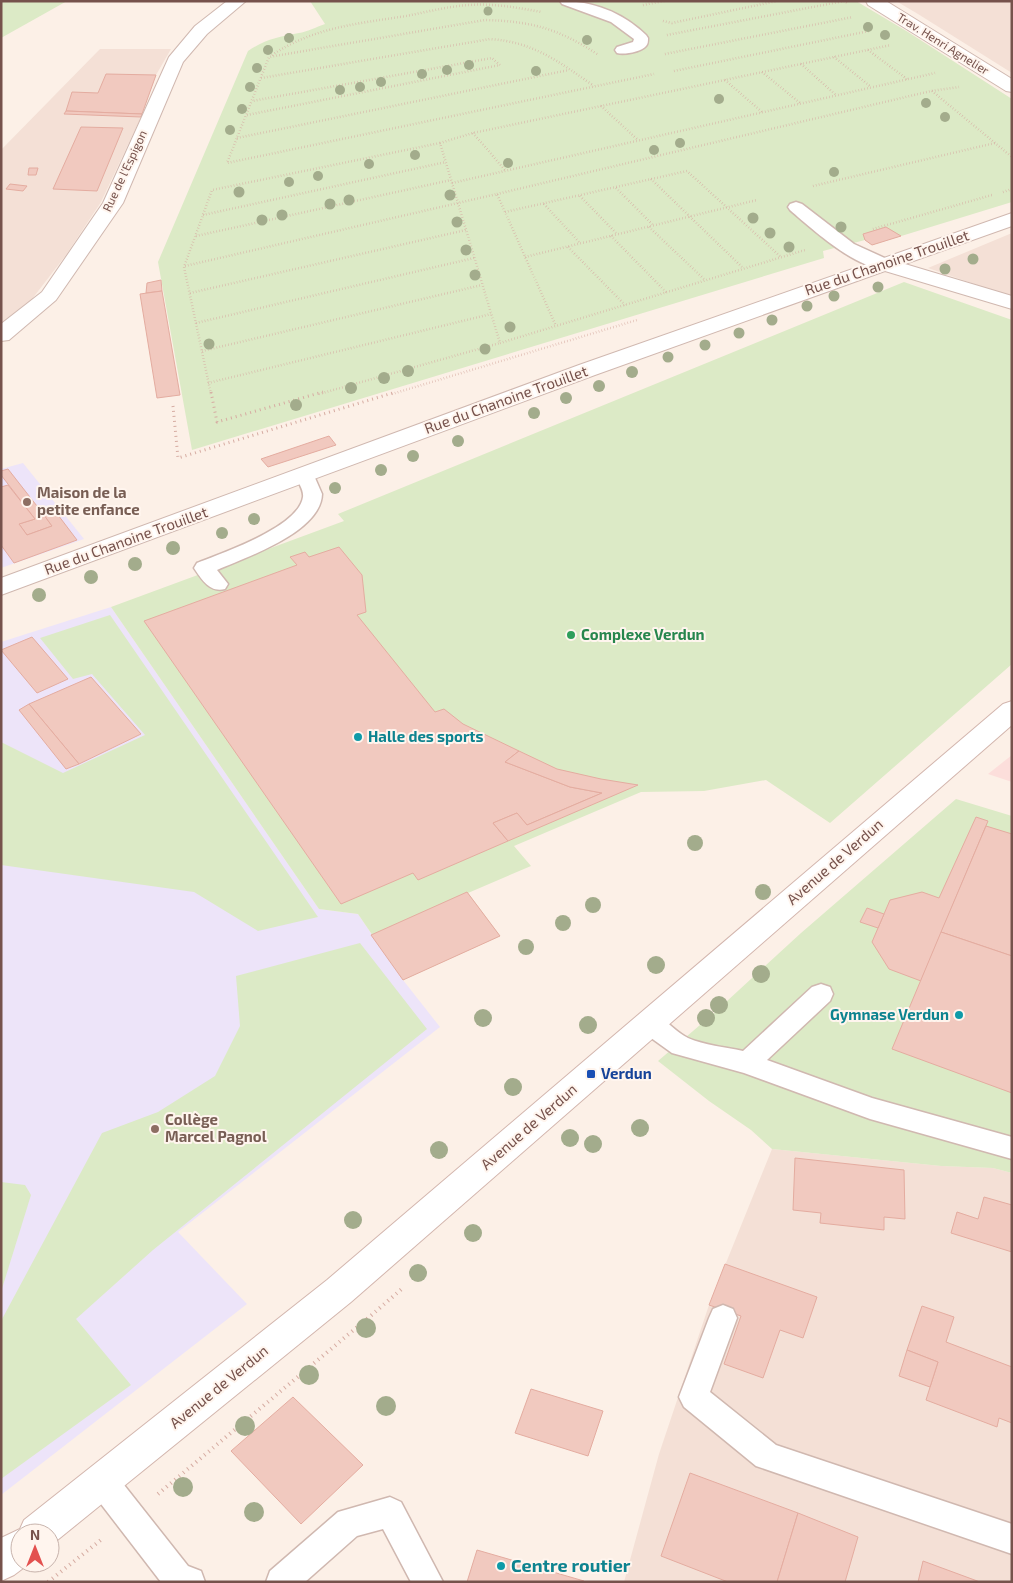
<svg xmlns="http://www.w3.org/2000/svg" width="1013" height="1583" font-family="'Exo 2',sans-serif">
	<style>
		.residential { fill: #f4e0d6 }
		.commercial { fill: #fcdedb }
		.education { fill: #ede4f9 }
		.green { fill: #dceac6 }
		.building { fill: #f1c9bf; stroke: #e4aca0 }
		.lines { fill: none; stroke-linecap: round; stroke-linejoin: round }
		.service-casing { stroke: #d0b8b0; stroke-width: 3 }
		.minor-casing { stroke: #d0b8b0; stroke-width: 2 }
		.secondary-casing { stroke: #d3b6ae; stroke-width: 2 }
		.path-far2 { stroke: #d6aca2; stroke-width: 2.5; stroke-dasharray: 0.5 2.5; stroke-linecap: butt }
		.path-far1 { stroke: #d6aca2; stroke-width: 3; stroke-dasharray: 1 4; stroke-linecap: butt }
		.path { stroke: #d6aca2; stroke-width: 4; stroke-dasharray: 1 4.5; stroke-linecap: butt }
		.service { fill: #fff; fill-rule: evenodd }
		.minor { fill: #fff; fill-rule: evenodd }
		.secondary { fill: #fff; fill-rule: evenodd }
		.tree { fill: #a3ac8c }
		.education-dot { fill: #8d6e63; stroke: #fff5ee; stroke-width: 2 }
		.leisure-dot { fill: #2e9e5b; stroke: #fff5ee; stroke-width: 2 }
		.culture-dot { fill: #0f9aa8; stroke: #fff5ee; stroke-width: 2 }
		.transit-dot { fill: #1a4fb4; stroke: #fff5ee; stroke-width: 2 }
		.labels { text-anchor: middle; stroke-width: 4; stroke-linejoin: round; paint-order: stroke }
		.far-street-label { font-size: 12px; fill: #76524c; stroke: #fff5ee }
		.street-label { font-size: 15px; fill: #76524c; stroke: #fff5ee }
		.education-label { font-size: 15px; font-weight: bold; fill: #785e54; stroke: #fff5ee; text-anchor: start }
		.leisure-label { font-size: 15px; font-weight: bold; fill: #27864d; stroke: #fff5ee; text-anchor: start }
		.culture-label { font-size: 15px; font-weight: bold; fill: #0d838f; stroke: #fff5ee; text-anchor: start }
		.transit-label { font-size: 15px; font-weight: bold; fill: #164399; stroke: #fff5ee; text-anchor: start }
		.near-culture-label { font-size: 18px; font-weight: bold; fill: #0d838f; stroke: #fff5ee; text-anchor: start }
	</style>
	<rect width="100%" height="100%" fill="#fcf0e7"/>
	<!-- residential -->
	<g class="residential">
		<polygon points="896,1 1012,1 1012,73 918,14"/>
		<polygon points="100,49 171,49 156,75 141,117 101,202 66,255 32,299 1,323 1,150"/>
		<polygon points="1012,233 1012,297 928,268"/>
		<polygon points="772,1149 941,1166 993,1168 1012,1173 1012,1582 624,1582 659,1454 709,1305"/>
	</g>
	<!-- commercial -->
	<polygon class="commercial" points="1012,755 1012,782 988,774"/>
	<!-- education -->
	<g class="education">
		<polygon points="23,463 84,539 1,568 1,469"/>
		<polygon points="111,607 319,909 358,914 403,980 440,1027 178,1232 247,1304 1,1495 1,642"/>
	</g>
	<!-- green -->
	<g class="green">
		<polygon points="1,1 67,1 1,38"/>
		<path d="M310,1h546l52,31 104,67v103l-140,43 -7,-5 -42,11 1,7 -632,192 -34,-188 90,-211c18,-12 30,-14 51,-18 8,-1 17,-6 26,-9z"/>
		<polygon points="904,282 1012,320 1012,664 830,823 766,780 704,791 641,792 514,846 531,866 468,893 500,936 403,980 358,914 319,909 111,607 344,521 338,514"/>
		<polygon points="110,615 318,917 258,931 194,892 1,865 1,742 63,773 145,735 92,674 73,679 40,638"/>
		<polygon points="956,799 1012,816 1012,1173 993,1168 941,1166 772,1149 751,1130 709,1101 658,1061 714,1013 801,933"/>
		<polygon points="360,943 427,1029 153,1250 76,1319 131,1385 1,1479 1,1321 102,1133 158,1112 215,1076 240,1026 236,976"/>
		<polygon points="1,1182 25,1185 31,1195 1,1292"/>
	</g>
	<!-- building -->
	<g class="building">
		<polygon points="106,74 156,75 142,114 66,111 72,92 98,93"/>
		<polygon points="66,111 142,114 141,117 64,114"/>
		<polygon points="81,127 123,128 97,191 53,189"/>
		<polygon points="29,168 38,168 36,175 28,175"/>
		<polygon points="10,184 27,186 23,191 6,189"/>
		<polygon points="886,227 901,236 872,245 865,240 863,234"/>
		<polygon points="161,280 162,291 146,293 147,283"/>
		<polygon points="162,291 180,395 157,398 140,294"/>
		<polygon points="329,436 336,445 268,467 261,459"/>
		<polygon points="8,469 44,515 52,526 27,535 19,524 35,519 1,475 1,471"/>
		<polygon points="8,485 35,519 19,524 27,535 52,526 44,515 55,511 77,540 14,563 1,545 1,487"/>
		<polygon points="339,547 362,575 366,612 357,615 435,712 444,709 463,724 519,751 505,762 570,787 602,793 527,825 517,813 493,823 508,841 418,880 413,873 341,904 144,621 297,565 290,557 305,552 309,557"/>
		<polygon points="32,637 68,679 37,693 1,650"/>
		<polygon points="91,677 141,734 79,764 29,704"/>
		<polygon points="29,704 79,764 66,769 19,710"/>
		<polygon points="519,751 557,769 601,779 638,785 508,841 493,823 517,813 527,825 602,793 570,787 505,762"/>
		<polygon points="976,817 988,821 921,981 889,969 872,942 890,900 922,892 939,898"/>
		<polygon points="986,826 1012,834 1012,956 941,932"/>
		<polygon points="467,892 500,936 403,980 371,935"/>
		<polygon points="867,908 884,914 878,928 860,922"/>
		<polygon points="941,932 1012,956 1012,1093 892,1049"/>
		<polygon points="795,1158 904,1170 905,1219 884,1217 884,1230 820,1223 821,1213 793,1210"/>
		<polygon points="984,1197 1012,1205 1012,1252 951,1233 957,1212 978,1219"/>
		<polygon points="725,1264 817,1297 803,1338 780,1330 763,1378 724,1364 741,1316 709,1305"/>
		<polygon points="922,1306 954,1317 946,1342 1012,1367 1012,1423 999,1418 997,1427 926,1400 938,1362 907,1350"/>
		<polygon points="907,1350 938,1362 930,1387 899,1376"/>
		<polygon points="531,1389 603,1411 588,1456 515,1433"/>
		<polygon points="293,1397 363,1465 301,1524 231,1451"/>
		<polygon points="690,1473 798,1513 777,1582 728,1582 661,1556"/>
		<polygon points="798,1513 858,1537 845,1582 777,1582"/>
		<polygon points="477,1550 584,1581 583,1582 467,1582"/>
		<polygon points="923,1561 980,1582 918,1582"/>
	</g>
	<g class="lines">
		<defs>
			<g id="service">
				<path d="M560,1c33,0 62,11 86,34l2,3c0,3 0,6 -2,8 -5,6 -22,9 -29,7l-2,-3 2,-3 16,-5 1,-3 -23,-17 -49,-18z"/>
				<path d="M796,202l6,2 52,40 35,16 2,4 -2,4c-28,6 -78,-40 -99,-58l-2,-3 2,-3z"/>
				<path d="M305,469l7,2 10,23c-1,38 -75,63 -105,76l11,14 -3,5c-15,4 -23,-9 -31,-21l3,-5c25,-10 102,-36 106,-66 1,-7 -5,-15 -8,-22l3,-4z"/>
				<path d="M821,984l9,3 3,7 -3,7 -63,59 105,38 140,39v22l-142,-40 -126,-46 -72,-20 -32,-23 -4,-7 4,-7c21,-7 31,14 48,22 16,7 37,9 55,13l69,-64z"/>
				<polygon points="723,1305 733,1309 737,1318 710,1392 776,1445 1012,1524 1012,1554 756,1466 684,1407 679,1397 709,1318 713,1309"/>
				<polygon points="102,1467 113,1471 188,1566 201,1571 205,1582 161,1582 91,1491 87,1481 91,1471"/>
				<polygon points="390,1497 401,1502 443,1582 411,1582 383,1529 357,1536 305,1582 266,1582 270,1571 338,1512"/>
			</g>
			<g id="minor">
				<polygon points="227,1 246,1 207,34 183,62 123,203 56,300 9,340 1,341 1,324 42,292 103,203 169,57 195,26"/>
				<polygon points="866,1 886,1 1012,79 1012,92 1006,91 868,5"/>
				<polygon points="1012,213 1012,226 905,264 1012,296 1012,309 885,271 595,375 1,595 1,578 579,365"/>
			</g>
			<polygon id="secondary" points="1012,701 1012,725 351,1302 50,1546 50,1533 20,1533 20,1563 30,1563 14,1575 1,1581 1,1538 20,1529 24,1520 327,1280 1003,704"/>
		</defs>
		<!-- service casing -->
		<use href="#service" class="service-casing"/>
		<!-- minor casing -->
		<use href="#minor" class="minor-casing"/>
		<!-- secondary casing -->
		<use href="#secondary" class="secondary-casing"/>
		<!-- path-far2 -->
		<g class="path-far2">
			<polyline points="643,5 664,1"/>
			<polyline points="663,21 672,23 777,1"/>
			<polyline points="667,35 844,1 847,3"/>
			<polyline points="868,50 907,79"/>
			<path d="M597,54c-38,-25 -66,-33 -112,-34l-216,37 -42,106 427,-89"/>
			<polyline points="665,54 853,17"/>
			<path d="M272,55c43,-28 84,-31 134,-39 21,-4 43,-10 64,-11 24,-2 48,3 72,7"/>
			<polyline points="834,57 871,87"/>
			<polyline points="801,64 836,95"/>
			<polyline points="674,71 869,31"/>
			<polyline points="762,72 800,103"/>
			<path d="M261,78l229,-39c44,3 69,23 104,47"/>
			<polyline points="725,80 762,112"/>
			<polyline points="932,91 1012,157"/>
			<polyline points="601,106 638,140"/>
			<polyline points="247,115 500,65 492,58 252,101"/>
			<polyline points="473,133 505,170"/>
			<polyline points="237,138 569,70"/>
			<polyline points="440,143 473,133 891,45"/>
			<polyline points="651,179 743,268"/>
			<polyline points="452,183 935,73"/>
			<polyline points="813,186 995,143"/>
			<polyline points="616,188 653,225"/>
			<polyline points="1003,192 1012,189"/>
			<polyline points="497,194 931,91 959,87"/>
			<polyline points="580,196 617,234"/>
			<polyline points="544,204 580,243"/>
			<polyline points="505,212 687,171 781,257"/>
			<polyline points="203,215 446,162"/>
			<polyline points="649,227 705,280"/>
			<polyline points="873,229 992,195"/>
			<polyline points="196,236 451,180"/>
			<polyline points="611,236 666,292"/>
			<polyline points="568,247 625,305"/>
			<polyline points="525,257 757,200"/>
			<polyline points="185,266 497,194 556,326"/>
			<polyline points="190,293 466,230"/>
			<polyline points="196,323 474,258"/>
			<polyline points="500,343 805,250"/>
			<polyline points="202,351 482,285"/>
			<polyline points="208,383 491,314"/>
			<polyline points="211,394 184,267 212,190 440,143 500,343"/>
			<polyline points="319,394 500,343"/>
			<polyline points="392,394 637,320"/>
		</g>
		<!-- path-far1 -->
		<g class="path-far1">
			<polyline points="211,392 217,422 323,392"/>
			<polyline points="173,406 178,458 396,392"/>
		</g>
		<!-- path -->
		<g class="path">
			<polyline points="367,1319 404,1287"/>
			<polyline points="158,1494 362,1323"/>
			<polyline points="48,1582 102,1539"/>
		</g>
		<!-- service -->
		<use href="#service" class="service"/>
		<!-- minor -->
		<use href="#minor" class="minor"/>
		<!-- secondary -->
		<use href="#secondary" class="secondary"/>
	</g>
	<!-- trees -->
	<g class="tree">
		<circle cx="488" cy="11" r="4.5"/>
		<circle cx="868" cy="27" r="5"/>
		<circle cx="885" cy="35" r="5"/>
		<circle cx="289" cy="38" r="5"/>
		<circle cx="587" cy="40" r="5"/>
		<circle cx="268" cy="50" r="5"/>
		<circle cx="469" cy="65" r="5"/>
		<circle cx="257" cy="68" r="5"/>
		<circle cx="447" cy="70" r="5"/>
		<circle cx="536" cy="71" r="5"/>
		<circle cx="422" cy="74" r="5"/>
		<circle cx="381" cy="82" r="5"/>
		<circle cx="250" cy="87" r="5"/>
		<circle cx="360" cy="87" r="5"/>
		<circle cx="340" cy="90" r="5"/>
		<circle cx="719" cy="99" r="5"/>
		<circle cx="926" cy="103" r="5"/>
		<circle cx="242" cy="109" r="5"/>
		<circle cx="945" cy="117" r="5"/>
		<circle cx="230" cy="130" r="5"/>
		<circle cx="680" cy="143" r="5"/>
		<circle cx="654" cy="150" r="5"/>
		<circle cx="415" cy="155" r="5"/>
		<circle cx="508" cy="163" r="5"/>
		<circle cx="369" cy="164" r="5"/>
		<circle cx="834" cy="172" r="5"/>
		<circle cx="318" cy="176" r="5"/>
		<circle cx="289" cy="182" r="5"/>
		<circle cx="239" cy="192" r="5.5"/>
		<circle cx="450" cy="195" r="5.5"/>
		<circle cx="349" cy="200" r="5.5"/>
		<circle cx="330" cy="204" r="5.5"/>
		<circle cx="282" cy="215" r="5.5"/>
		<circle cx="753" cy="218" r="5.5"/>
		<circle cx="262" cy="220" r="5.5"/>
		<circle cx="457" cy="222" r="5.5"/>
		<circle cx="841" cy="227" r="5.5"/>
		<circle cx="770" cy="233" r="5.5"/>
		<circle cx="789" cy="247" r="5.5"/>
		<circle cx="466" cy="250" r="5.5"/>
		<circle cx="973" cy="259" r="5.5"/>
		<circle cx="945" cy="269" r="5.5"/>
		<circle cx="475" cy="275" r="5.5"/>
		<circle cx="878" cy="287" r="5.5"/>
		<circle cx="834" cy="296" r="5.5"/>
		<circle cx="807" cy="306" r="5.5"/>
		<circle cx="772" cy="320" r="5.5"/>
		<circle cx="510" cy="327" r="5.5"/>
		<circle cx="739" cy="333" r="5.5"/>
		<circle cx="209" cy="344" r="5.5"/>
		<circle cx="705" cy="345" r="5.5"/>
		<circle cx="485" cy="349" r="5.5"/>
		<circle cx="668" cy="357" r="5.5"/>
		<circle cx="408" cy="371" r="6"/>
		<circle cx="632" cy="372" r="6"/>
		<circle cx="384" cy="378" r="6"/>
		<circle cx="599" cy="386" r="6"/>
		<circle cx="351" cy="388" r="6"/>
		<circle cx="566" cy="398" r="6"/>
		<circle cx="296" cy="405" r="6"/>
		<circle cx="534" cy="413" r="6"/>
		<circle cx="458" cy="441" r="6"/>
		<circle cx="413" cy="456" r="6"/>
		<circle cx="381" cy="470" r="6"/>
		<circle cx="335" cy="488" r="6"/>
		<circle cx="254" cy="519" r="6"/>
		<circle cx="222" cy="533" r="6"/>
		<circle cx="173" cy="548" r="7"/>
		<circle cx="135" cy="564" r="7"/>
		<circle cx="91" cy="577" r="7"/>
		<circle cx="39" cy="595" r="7"/>
		<circle cx="695" cy="843" r="8"/>
		<circle cx="763" cy="892" r="8"/>
		<circle cx="593" cy="905" r="8"/>
		<circle cx="563" cy="923" r="8"/>
		<circle cx="526" cy="947" r="8"/>
		<circle cx="656" cy="965" r="9"/>
		<circle cx="761" cy="974" r="9"/>
		<circle cx="719" cy="1005" r="9"/>
		<circle cx="483" cy="1018" r="9"/>
		<circle cx="706" cy="1018" r="9"/>
		<circle cx="588" cy="1025" r="9"/>
		<circle cx="513" cy="1087" r="9"/>
		<circle cx="640" cy="1128" r="9"/>
		<circle cx="570" cy="1138" r="9"/>
		<circle cx="593" cy="1144" r="9"/>
		<circle cx="439" cy="1150" r="9"/>
		<circle cx="353" cy="1220" r="9"/>
		<circle cx="473" cy="1233" r="9"/>
		<circle cx="418" cy="1273" r="9"/>
		<circle cx="366" cy="1328" r="10"/>
		<circle cx="309" cy="1375" r="10"/>
		<circle cx="386" cy="1406" r="10"/>
		<circle cx="245" cy="1426" r="10"/>
		<circle cx="183" cy="1487" r="10"/>
		<circle cx="254" cy="1512" r="10"/>
	</g>
	<!-- markers -->
	<g class="education-dot">
		<circle cx="27" cy="502" r="5"/>
		<circle cx="155" cy="1129" r="5"/>
	</g>
	<circle class="leisure-dot" cx="571" cy="635" r="5"/>
	<g class="culture-dot">
		<circle cx="358" cy="737" r="5"/>
		<circle cx="959" cy="1015" r="5"/>
		<circle cx="501" cy="1566" r="5"/>
	</g>
	<rect class="transit-dot" x="586" y="1069" width="10" height="10" rx="2.5"/>
	<g class="labels">
		<!-- far-street labels -->
		<g class="far-street-label">
			<text transform="translate(943 44) rotate(32)" y="4">Trav. Henri Agnelier</text>
			<text transform="translate(125 171) rotate(-65)" y="4">Rue de l'Espigon</text>
		</g>
		<!-- street labels -->
		<g class="street-label">
			<text transform="translate(887 263) rotate(-19)" y="5">Rue du Chanoine Trouillet</text>
			<text transform="translate(506 400) rotate(-20)" y="5">Rue du Chanoine Trouillet</text>
			<text transform="translate(126 541) rotate(-20)" y="5">Rue du Chanoine Trouillet</text>
			<text transform="translate(835 862) rotate(-41)" y="5">Avenue de Verdun</text>
			<text transform="translate(529 1127) rotate(-41)" y="5">Avenue de Verdun</text>
			<text transform="translate(219 1387) rotate(-39)" y="5">Avenue de Verdun</text>
		</g>
		<!-- education labels -->
		<g class="education-label">
			<text x="37" y="498">Maison de la<tspan x="37" dy="17">petite enfance</tspan></text>
			<text x="165" y="1125">Collège<tspan x="165" dy="17">Marcel Pagnol</tspan></text>
		</g>
		<!-- leisure labels -->
		<g class="leisure-label">
			<text x="581" y="640">Complexe Verdun</text>
		</g>
		<!-- culture labels -->
		<g class="culture-label">
			<text x="368" y="742">Halle des sports</text>
			<text x="949" y="1020" text-anchor="end">Gymnase Verdun</text>
		</g>
		<!-- transit labels -->
		<g class="transit-label">
			<text x="601" y="1079">Verdun</text>
		</g>
		<!-- near-culture labels -->
		<g class="near-culture-label">
			<text x="511" y="1572">Centre routier</text>
		</g>
	</g>
	<!-- border -->
	<rect width="1013" height="1583" fill="none" stroke="#76524c" stroke-width="5"/>
	<!-- north arrow -->
	<g transform="translate(35 1548)"><circle r="24" fill="#fff5ee" stroke="#c8b4ad"/>
	<path d="M0-4L9 19L0 12L-9 19Z" fill="#e3514f"/>
	<text y="-8" font-size="14" font-weight="bold" text-anchor="middle" fill="#76524c">N</text>
	</g>
</svg>
